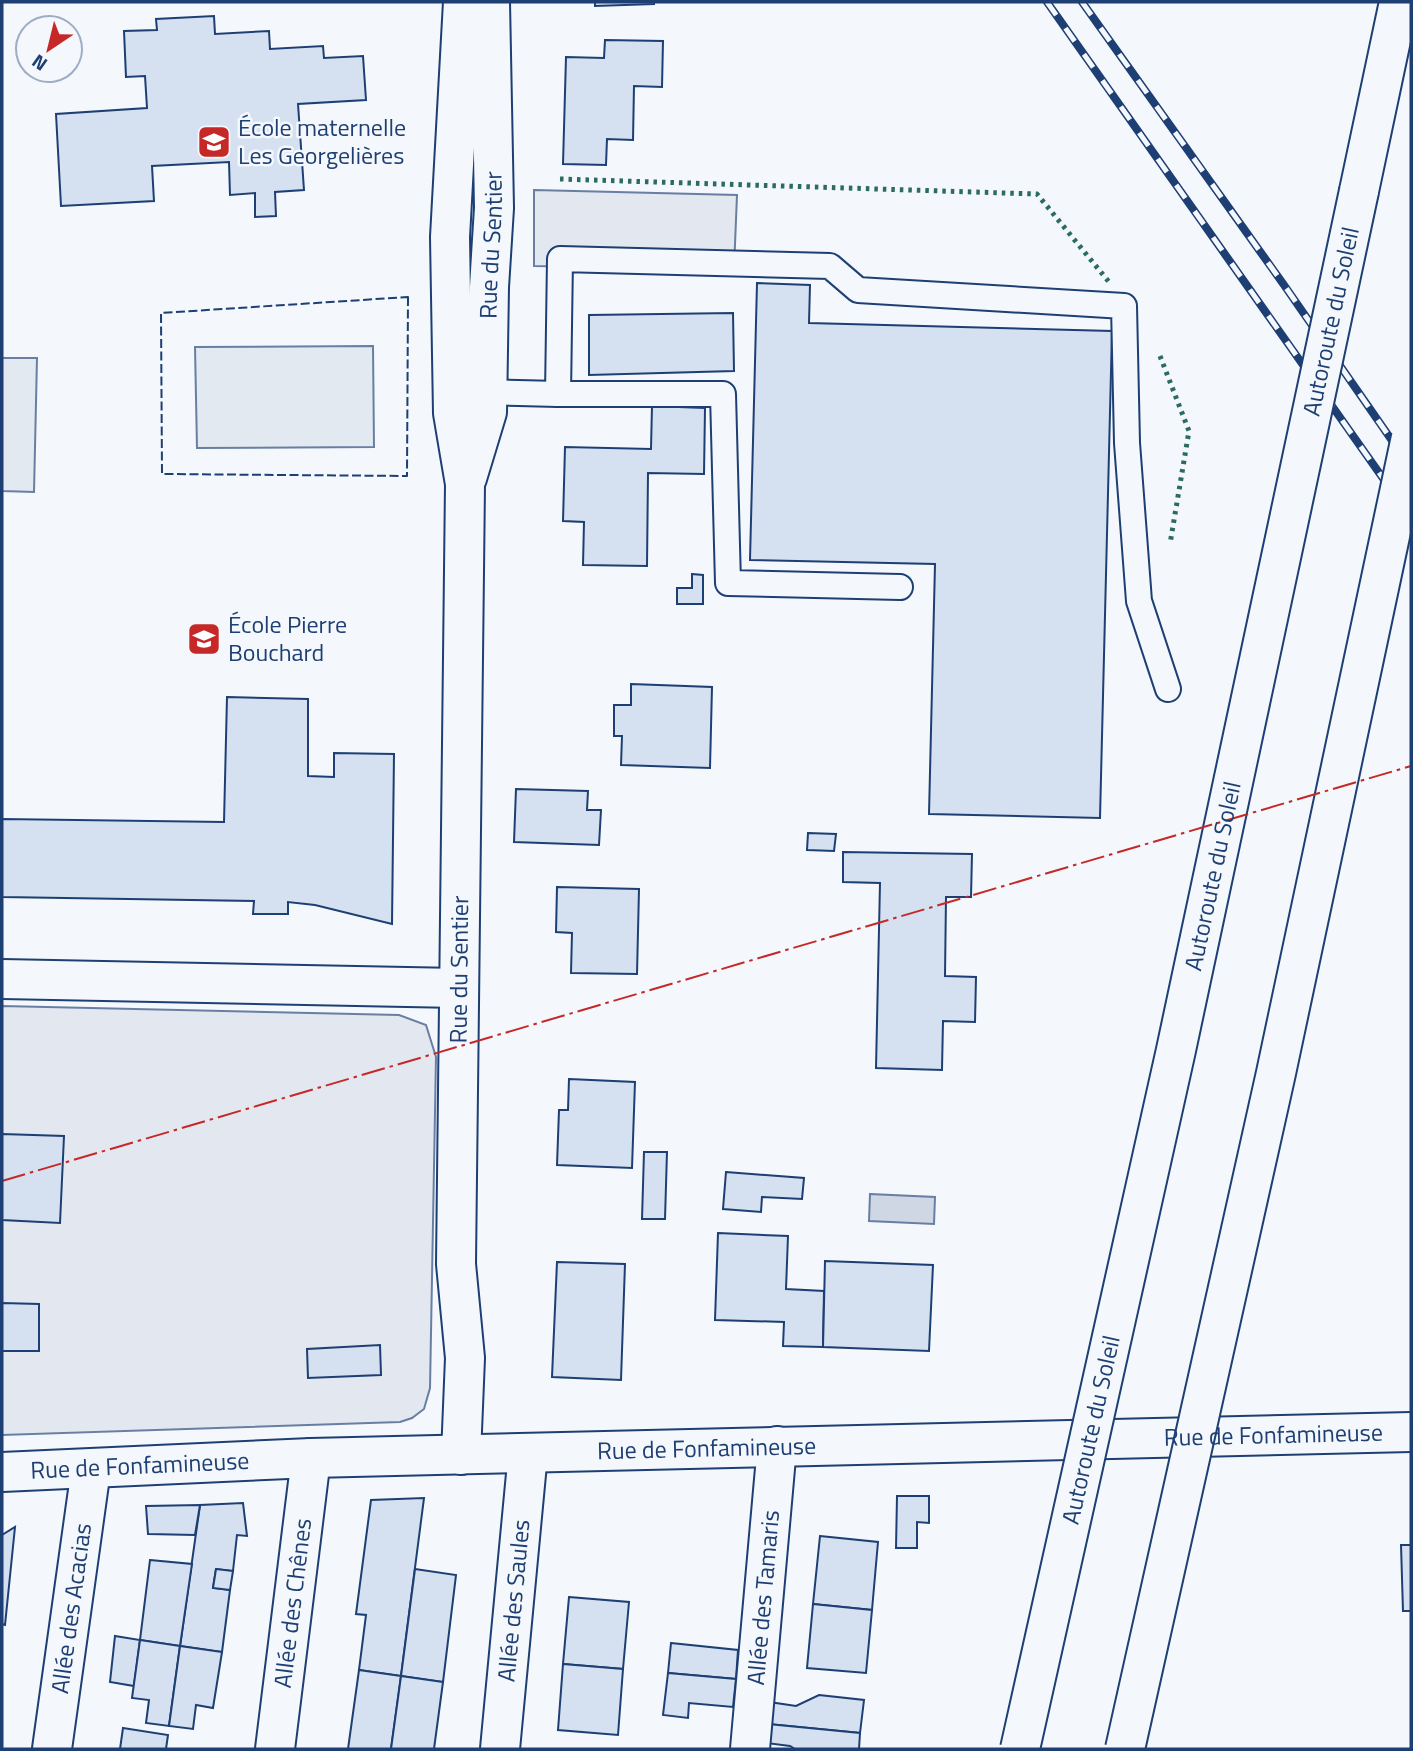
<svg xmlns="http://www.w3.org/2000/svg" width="1413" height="1751" font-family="'Titillium Web',sans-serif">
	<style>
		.green { fill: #e3e9f0; stroke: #687fa3; stroke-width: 2 }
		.parking { fill: #e3e8f0; stroke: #687fa3; stroke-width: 2 }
		.water { fill: #cfd7e4; stroke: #687fa3; stroke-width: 2 }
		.building { fill: #d5e0f0; stroke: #1d3f73; stroke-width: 2 }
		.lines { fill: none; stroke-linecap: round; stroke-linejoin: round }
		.lane-casing { stroke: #1d3f73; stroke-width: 28 }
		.street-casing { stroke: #1d3f73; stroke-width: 42 }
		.highway-casing { stroke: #1d3f73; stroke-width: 42 }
		.lane { stroke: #f4f7fb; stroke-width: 24 }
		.street { stroke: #f4f7fb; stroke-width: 38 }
		.highway { stroke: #f4f7fb; stroke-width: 38 }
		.rail-casing { stroke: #1d3f73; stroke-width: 8 }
		.rail { stroke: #f4f7fb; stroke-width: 5; stroke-dasharray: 16; stroke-linecap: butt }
		.highway-bridge-casing { stroke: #1d3f73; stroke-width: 42; stroke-linecap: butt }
		.highway-bridge { stroke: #f4f7fb; stroke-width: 38 }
		.hedge { stroke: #2c6c60; stroke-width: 5; stroke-dasharray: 3.5 5; stroke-linecap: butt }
		.fence { stroke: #1d3f73; stroke-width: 2; stroke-dasharray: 9 3.5; stroke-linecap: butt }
		.power { stroke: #c62828; stroke-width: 2; stroke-dasharray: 24 5 3.5 5; stroke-linecap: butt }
		.labels { text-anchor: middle; stroke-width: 5; stroke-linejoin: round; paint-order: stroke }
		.poi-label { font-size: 24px; fill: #1d3f73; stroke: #f4f7fb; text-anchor: start }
		.street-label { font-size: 24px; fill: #1d3f73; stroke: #f4f7fb }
	</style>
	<rect width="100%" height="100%" fill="#f4f7fb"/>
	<!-- green -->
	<g class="green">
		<polygon points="373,346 374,447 197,448 195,347"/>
		<polygon points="2,358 37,358 34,492 2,491"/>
	</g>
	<!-- parking -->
	<g class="parking">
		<polygon points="534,190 737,195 734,269 534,266"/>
		<polygon points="2,1006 399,1015 426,1025 436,1057 430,1388 424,1409 412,1418 400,1422 2,1435"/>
	</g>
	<!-- water -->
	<polygon class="water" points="870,1194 935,1197 934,1224 869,1221"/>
	<!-- building -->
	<g class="building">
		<polygon points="595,2 654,2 654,4 595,6"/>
		<polygon points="214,16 215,34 269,31 270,49 323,46 324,58 363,56 366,100 298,104 304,190 275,192 276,216 255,217 255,193 230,195 229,162 152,166 154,201 61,206 56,114 147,108 145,76 126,77 124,31 157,30 156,19"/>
		<polygon points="605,40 663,41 662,87 634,86 633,140 607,139 606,165 563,164 566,57 604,58"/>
		<polygon points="757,283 810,285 809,323 1112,331 1100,818 929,814 935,564 750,560"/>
		<polygon points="733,313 734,371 589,375 589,315"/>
		<polygon points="652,406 705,408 704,474 648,473 647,566 583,565 584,522 563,521 565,447 651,449"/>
		<polygon points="692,574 703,575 703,604 677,604 677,588 692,588"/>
		<polygon points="631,684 712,687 710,768 621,765 622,736 614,736 614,705 631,705"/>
		<polygon points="227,697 308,699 308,776 334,777 334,753 394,754 392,924 315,905 288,902 288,914 253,914 254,901 2,897 2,819 224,822"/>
		<polygon points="516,789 588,791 587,810 601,810 599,845 514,842"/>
		<polygon points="808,833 836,834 834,851 807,850"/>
		<polygon points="843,852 972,854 971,897 946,897 945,976 976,977 975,1022 943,1021 942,1070 876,1068 880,883 843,882"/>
		<polygon points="557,887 639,889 637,974 571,973 572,933 556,932"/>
		<polygon points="569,1079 635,1082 632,1168 557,1165 559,1110 568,1110"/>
		<polygon points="2,1134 64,1136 60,1223 2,1220"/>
		<polygon points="644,1152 667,1152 665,1219 642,1219"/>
		<polygon points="726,1172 804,1178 802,1199 762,1197 761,1212 723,1209"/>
		<polygon points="718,1233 788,1236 786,1289 824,1291 823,1347 783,1346 784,1322 715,1320"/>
		<polygon points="825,1261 933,1265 929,1351 823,1347"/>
		<polygon points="557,1262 625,1264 621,1380 552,1377"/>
		<polygon points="2,1303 39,1304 39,1351 2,1351"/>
		<polygon points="380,1345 381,1375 308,1378 307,1349"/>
		<polygon points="897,1496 929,1496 929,1523 917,1522 917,1548 896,1548"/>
		<polygon points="424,1498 401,1676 359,1670 366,1615 356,1614 371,1500"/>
		<polygon points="243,1503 247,1536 237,1535 233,1571 216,1569 213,1588 230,1590 222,1652 180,1646 200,1505"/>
		<polygon points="200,1505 195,1535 148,1534 146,1506"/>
		<polygon points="15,1527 5,1625 2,1624 2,1535"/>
		<polygon points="820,1536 878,1542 872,1610 813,1604"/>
		<polygon points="1401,1545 1411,1545 1411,1611 1403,1611"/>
		<polygon points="150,1560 192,1564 180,1646 140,1640"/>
		<polygon points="216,1569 233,1571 230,1590 213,1588"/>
		<polygon points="415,1569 456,1575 443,1682 401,1676"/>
		<polygon points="569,1597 629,1602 623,1669 563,1664"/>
		<polygon points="813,1604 872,1610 866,1673 807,1668"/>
		<polygon points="115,1636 140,1640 134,1686 110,1682"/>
		<polygon points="140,1640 180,1646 169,1726 146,1723 149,1700 132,1698"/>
		<polygon points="671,1643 738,1650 736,1679 668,1673"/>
		<polygon points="180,1646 222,1652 213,1708 196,1705 193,1729 169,1726"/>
		<polygon points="563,1664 623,1669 618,1735 558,1730"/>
		<polygon points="359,1670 401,1676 391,1749 348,1749"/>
		<polygon points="668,1673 736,1679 733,1707 689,1703 688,1718 663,1715"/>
		<polygon points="401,1676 443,1682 434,1749 391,1749"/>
		<polygon points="819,1695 864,1700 860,1733 768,1724 769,1702 796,1706"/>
		<polygon points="768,1724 860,1733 859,1749 795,1749 790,1746 766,1743"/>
		<polygon points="123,1728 168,1735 166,1749 120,1749"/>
	</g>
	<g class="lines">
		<defs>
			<g id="lane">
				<polyline points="474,392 558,394 560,259 830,266 858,290 1124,306 1127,443 1139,601 1168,689"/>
				<polyline points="558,394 723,394 728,583 900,587"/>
			</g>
			<g id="street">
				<path id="s1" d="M467,478l20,-66 2,-125 5,-79 -4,-206"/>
				<polyline points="2,979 458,988"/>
				<path id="s2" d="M461,1455l4,-97 -9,-94 9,-780 -12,-71 -3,-176 13,-235"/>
				<path id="s3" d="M2,1472l309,-14 1100,-26"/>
				<path id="s4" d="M52,1749l39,-280"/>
				<path id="s5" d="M275,1749l36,-291"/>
				<path id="s6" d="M500,1749l28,-296"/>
				<path id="s7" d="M750,1749l27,-303"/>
			</g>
			<polyline id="highway" points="1359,191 1399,2"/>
		</defs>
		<!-- lane casing -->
		<use href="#lane" class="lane-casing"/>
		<!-- street casing -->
		<use href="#street" class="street-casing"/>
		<!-- highway casing -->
		<use href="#highway" class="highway-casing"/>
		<!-- lane -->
		<use href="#lane" class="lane"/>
		<!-- street -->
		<use href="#street" class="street"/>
		<!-- highway -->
		<use href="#highway" class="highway"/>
		<defs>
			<g id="rail">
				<polyline points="1047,2 1411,518"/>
				<polyline points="1082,2 1284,285 1411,468"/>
			</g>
		</defs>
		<!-- rail casing -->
		<use href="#rail" class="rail-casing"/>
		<!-- rail -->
		<use href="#rail" class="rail"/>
		<defs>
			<g id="highway-bridge">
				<path id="s8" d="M1020,1749l156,-699 183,-859"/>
				<polyline points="1125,1749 1276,1073 1411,437"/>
			</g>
		</defs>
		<!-- highway-bridge casing -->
		<use href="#highway-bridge" class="highway-bridge-casing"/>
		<!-- highway-bridge -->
		<use href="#highway-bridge" class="highway-bridge"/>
		<!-- hedge -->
		<g class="hedge">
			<polyline points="560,179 1037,194 1109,282"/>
			<polyline points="1160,356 1189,431 1170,544"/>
		</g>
		<!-- fence -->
		<polygon class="fence" points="408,297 407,476 162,474 161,313"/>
		<!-- power -->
		<polyline class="power" points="2,1181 1411,766"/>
	</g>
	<!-- icons -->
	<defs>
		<symbol id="school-square" viewBox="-11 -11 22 22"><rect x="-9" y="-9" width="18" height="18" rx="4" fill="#c62828" stroke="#f4f7fb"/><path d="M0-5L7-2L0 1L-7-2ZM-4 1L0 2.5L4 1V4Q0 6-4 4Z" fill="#fff"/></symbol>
	</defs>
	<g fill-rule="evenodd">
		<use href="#school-square" x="195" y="123" width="38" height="38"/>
		<use href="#school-square" x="185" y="620" width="38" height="38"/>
	</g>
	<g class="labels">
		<!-- poi labels -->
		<g class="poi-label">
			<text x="238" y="136">École maternelle<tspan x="238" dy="28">Les Georgelières</tspan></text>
			<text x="228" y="633">École Pierre<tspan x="228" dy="28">Bouchard</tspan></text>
		</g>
		<!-- street labels -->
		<g class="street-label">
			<text dy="8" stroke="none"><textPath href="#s1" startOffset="236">Rue du Sentier</textPath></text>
			<text dy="8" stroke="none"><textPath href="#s8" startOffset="1461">Autoroute du Soleil</textPath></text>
			<text dy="8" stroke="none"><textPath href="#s8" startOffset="894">Autoroute du Soleil</textPath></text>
			<text dy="8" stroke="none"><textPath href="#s2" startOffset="486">Rue du Sentier</textPath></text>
			<text dy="8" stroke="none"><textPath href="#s8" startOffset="327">Autoroute du Soleil</textPath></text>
			<text dy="8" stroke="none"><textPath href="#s3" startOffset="1272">Rue de Fonfamineuse</textPath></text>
			<text dy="8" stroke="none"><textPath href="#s3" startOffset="705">Rue de Fonfamineuse</textPath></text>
			<text dy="8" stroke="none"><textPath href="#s3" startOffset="138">Rue de Fonfamineuse</textPath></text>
			<text dy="8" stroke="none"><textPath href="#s7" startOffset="152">Allée des Tamaris</textPath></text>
			<text dy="8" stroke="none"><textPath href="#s6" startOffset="149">Allée des Saules</textPath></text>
			<text dy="8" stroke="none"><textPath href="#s5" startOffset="147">Allée des Chênes</textPath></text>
			<text dy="8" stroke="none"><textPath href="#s4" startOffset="142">Allée des Acacias</textPath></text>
		</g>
	</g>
	<!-- border -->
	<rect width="1413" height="1751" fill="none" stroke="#1d3f73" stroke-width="7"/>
	<!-- north arrow -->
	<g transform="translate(49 49) rotate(215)"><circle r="33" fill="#f4f7fb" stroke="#9eadc5" stroke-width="2"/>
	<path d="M0-5L12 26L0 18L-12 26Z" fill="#c62828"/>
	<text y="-10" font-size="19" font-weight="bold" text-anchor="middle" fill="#1d3f73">N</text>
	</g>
</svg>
